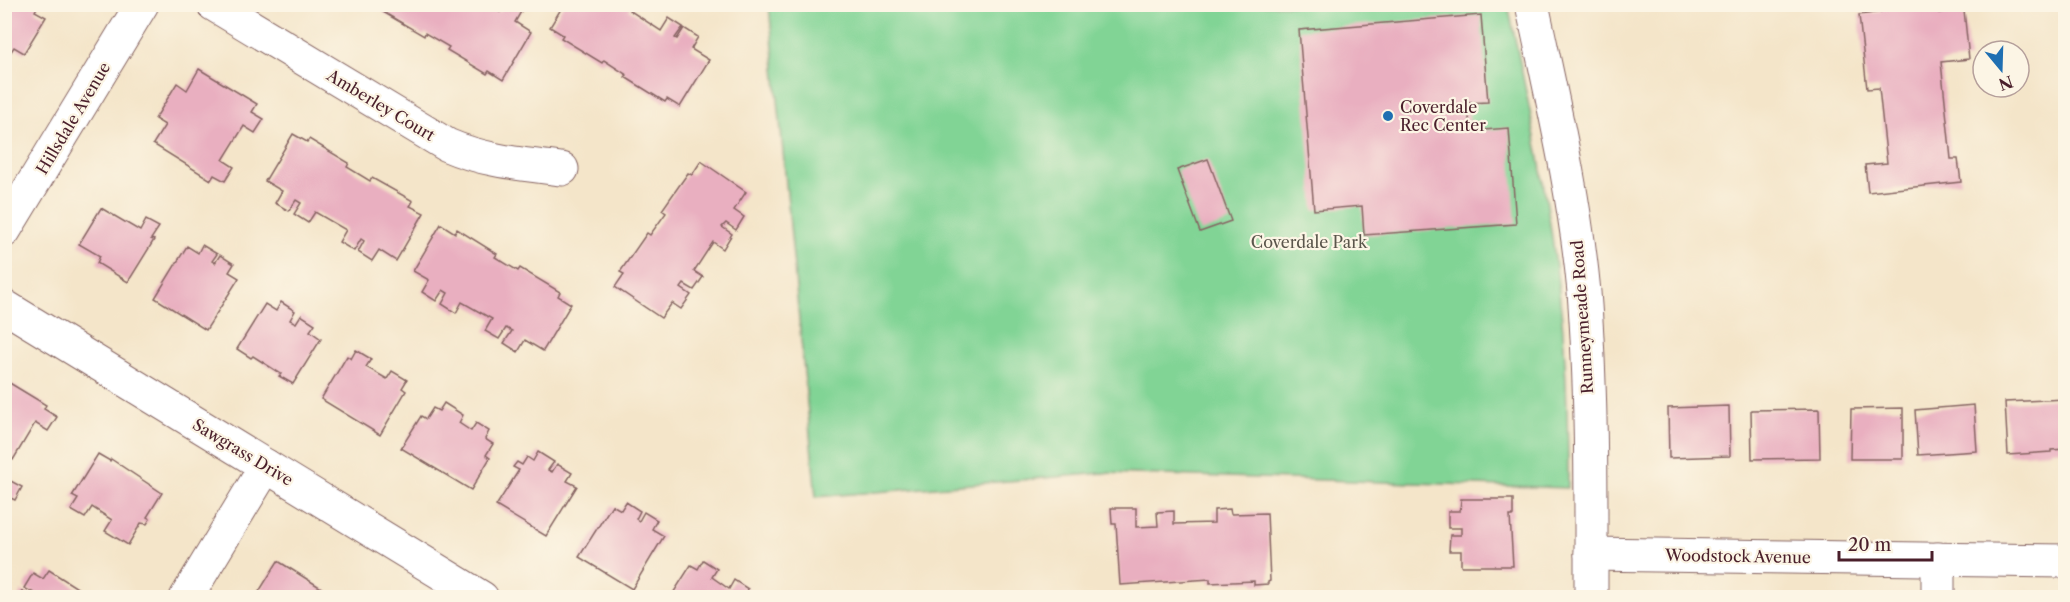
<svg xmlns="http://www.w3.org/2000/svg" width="2070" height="602" font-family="'Libre Caslon Text',serif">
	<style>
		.green { fill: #81d495; stroke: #667a60; stroke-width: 1.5 }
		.building { fill: #e9afc0 }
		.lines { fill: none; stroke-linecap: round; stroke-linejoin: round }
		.minor-casing { stroke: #866462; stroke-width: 35 }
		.tertiary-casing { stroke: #866462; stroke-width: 35 }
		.minor { stroke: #fff; stroke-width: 33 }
		.tertiary { stroke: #fff; stroke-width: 33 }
		.poi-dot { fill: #1f6fb2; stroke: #fcf5e5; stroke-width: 2 }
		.labels { text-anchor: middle; stroke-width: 4.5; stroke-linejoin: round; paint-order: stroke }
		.street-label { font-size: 16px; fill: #4a1f2b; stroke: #fcf5e5 }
		.poi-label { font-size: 16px; fill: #4a1f2b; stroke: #fcf5e5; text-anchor: start }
		.park-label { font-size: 16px; fill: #5a554b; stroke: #fcf5e5 }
	</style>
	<rect width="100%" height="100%" fill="#fcf5e5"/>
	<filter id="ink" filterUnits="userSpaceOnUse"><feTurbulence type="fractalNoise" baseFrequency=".0167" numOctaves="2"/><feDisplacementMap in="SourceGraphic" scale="12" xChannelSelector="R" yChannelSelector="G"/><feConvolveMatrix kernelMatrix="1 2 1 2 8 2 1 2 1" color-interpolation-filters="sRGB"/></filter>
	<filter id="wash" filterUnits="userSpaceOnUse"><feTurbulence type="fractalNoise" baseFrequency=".008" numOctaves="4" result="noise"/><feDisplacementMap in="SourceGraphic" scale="24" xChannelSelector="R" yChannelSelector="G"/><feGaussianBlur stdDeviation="1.35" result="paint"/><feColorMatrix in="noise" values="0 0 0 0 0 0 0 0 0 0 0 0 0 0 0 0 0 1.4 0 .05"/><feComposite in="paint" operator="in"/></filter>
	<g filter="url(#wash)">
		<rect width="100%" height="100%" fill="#f4e5c9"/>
		<!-- green -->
		<path class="green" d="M769,5h739c21,100 43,202 53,305 6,59 7,119 7,178l-465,-15 -287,24z"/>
		<g id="blocks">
			<!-- building -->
			<g class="building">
				<polygon points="4,4 39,4 35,11 46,17 24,53 14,47 4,62"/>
				<polygon points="380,4 502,4 498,11 500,12 505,4 512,4 522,10 515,22 531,32 503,80 489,71 487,74 447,50 449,47 425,33 424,36 383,12 386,8"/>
				<polygon points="564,4 632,4 629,10 661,31 669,18 683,27 675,38 677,39 684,28 698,37 691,49 709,60 680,107 667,99 665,102 625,77 627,75 604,60 602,63 561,38 563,35 550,27"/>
				<polygon points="1879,4 1938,4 1939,13 1964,10 1969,59 1941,62 1951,159 1958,159 1961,182 1868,192 1865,165 1887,163 1879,88 1867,89 1859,15 1880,12"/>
				<polygon points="1481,15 1488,102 1468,103 1470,131 1509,128 1516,224 1364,235 1362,206 1314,210 1299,30"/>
				<polygon points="199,69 257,104 252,112 264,119 255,133 244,126 223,160 234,167 225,181 214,175 211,180 153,144 165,125 155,119 177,83 187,90"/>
				<polygon points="293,134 307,142 309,139 349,163 347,167 370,181 372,178 413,201 410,206 424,213 396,261 379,250 372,261 358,252 364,241 361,239 354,251 339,242 346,230 315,212 308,223 294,214 301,203 296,200 289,211 275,203 282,191 265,181"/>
				<polygon points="1208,159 1231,221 1200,232 1177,170"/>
				<polygon points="701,161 746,192 734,210 744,217 736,230 726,223 722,227 732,234 723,249 713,242 694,271 703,277 694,290 684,284 681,288 691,295 681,309 672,303 661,318 615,287 624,274 620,272 647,233 650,235 666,213 662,210 688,173 692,175"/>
				<polygon points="101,208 140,231 146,220 159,227 151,239 154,240 128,282 97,263 100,256 79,244"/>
				<polygon points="441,224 455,233 457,229 497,254 495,257 518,271 520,268 560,292 558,296 571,304 543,351 525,340 518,352 504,343 512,331 506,328 499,339 485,331 492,319 462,302 456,313 442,304 448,293 443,290 436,301 422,292 429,280 413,271"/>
				<polygon points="202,245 217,254 212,261 215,263 220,255 234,264 229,272 239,278 206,330 155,298 187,246 198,253"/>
				<polygon points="281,302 295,311 290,320 296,323 301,315 315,324 310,331 321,339 293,384 279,376 281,374 253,356 251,358 237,349 265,304 276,311"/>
				<polygon points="356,350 371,359 366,367 387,379 392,371 407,380 402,388 406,391 380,435 321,399 347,356 351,359"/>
				<polygon points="8,382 46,405 44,409 57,417 48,431 35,423 13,460 4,455 4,383"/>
				<polygon points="2066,399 2066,449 2051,450 2051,452 2008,455 2005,402"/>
				<polygon points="444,403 463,415 459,423 471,431 476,423 489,431 485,439 493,444 486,455 490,458 471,490 401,448 421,416 426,419 433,408 439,411"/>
				<polygon points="1974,405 1977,451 1918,455 1915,410"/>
				<polygon points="1729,406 1730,456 1669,458 1668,408"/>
				<polygon points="1903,408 1903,459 1850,459 1851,409"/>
				<polygon points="1819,409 1820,458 1752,459 1751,410"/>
				<polygon points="538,452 554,462 548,470 552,472 557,464 572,473 567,481 577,486 546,536 496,506 519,470 513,467 517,462 522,465 527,457 533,461"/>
				<polygon points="98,454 110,461 111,459 162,493 147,517 150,519 147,524 141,523 128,545 105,531 112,520 92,507 85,518 71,510 78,499 72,496"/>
				<polygon points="7,479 22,487 15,500 4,495 4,480"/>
				<polygon points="1461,499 1513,499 1513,516 1510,516 1513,566 1461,566 1461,551 1449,551 1450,535 1461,535 1461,528 1448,528 1448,511 1460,511"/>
				<polygon points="626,502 640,511 636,519 639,521 644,512 657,520 652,529 664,536 632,589 579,557 612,505 621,510"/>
				<polygon points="1111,508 1136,508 1136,527 1158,526 1157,512 1174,511 1174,524 1214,523 1214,510 1230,509 1231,514 1267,513 1270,581 1268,582 1268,584 1254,585 1254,581 1210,583 1210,579 1120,585 1116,524 1112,524"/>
				<polygon points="703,560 717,569 712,577 729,589 734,580 748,589 743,598 670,598 691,565 698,569"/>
				<polygon points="278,561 334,596 332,598 255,598"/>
				<polygon points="49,570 93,598 18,598 22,591 32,597 34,593 24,588 33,573 43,579"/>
			</g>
		</g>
	</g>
	<g filter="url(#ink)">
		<use href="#blocks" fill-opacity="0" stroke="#866462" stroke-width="1.5"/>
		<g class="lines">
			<defs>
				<g id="minor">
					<path d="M213,4l234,141c37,16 75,19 115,24"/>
					<polyline points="4,231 142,4"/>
					<polyline points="4,306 482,598"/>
					<polyline points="1591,554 2066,561"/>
					<polyline points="186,598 266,466"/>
					<polyline points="1938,598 1938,559"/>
				</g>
				<path id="tertiary" d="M1532,4c20,95 43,191 52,288 8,101 7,204 7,306"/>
			</defs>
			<!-- minor casing -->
			<use href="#minor" class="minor-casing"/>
			<!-- tertiary casing -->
			<use href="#tertiary" class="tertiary-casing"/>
			<!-- minor -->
			<use href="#minor" class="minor"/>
			<!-- tertiary -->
			<use href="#tertiary" class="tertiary"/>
		</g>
	</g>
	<!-- markers -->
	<circle class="poi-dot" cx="1388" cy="116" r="6"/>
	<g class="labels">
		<!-- street labels -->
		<g class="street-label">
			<text transform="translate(381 105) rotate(31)" y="6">Amberley Court</text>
			<text transform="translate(73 118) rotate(-59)" y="6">Hillsdale Avenue</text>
			<text transform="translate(1582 317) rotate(-94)" y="6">Runneymeade Road</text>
			<text transform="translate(243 452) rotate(31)" y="6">Sawgrass Drive</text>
			<text transform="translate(1738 556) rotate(1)" y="6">Woodstock Avenue</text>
		</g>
		<!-- poi labels -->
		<g class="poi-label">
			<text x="1400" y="113">Coverdale<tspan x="1400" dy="18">Rec Center</tspan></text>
		</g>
		<!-- park labels -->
		<g class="park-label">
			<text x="1309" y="248">Coverdale Park</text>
		</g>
	</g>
	<!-- margin -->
	<rect width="2070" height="602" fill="none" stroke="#fcf5e5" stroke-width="24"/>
	<!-- north arrow -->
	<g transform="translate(2001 69) rotate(161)"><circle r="28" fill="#fcf5e5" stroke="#b59f9b" stroke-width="1.5"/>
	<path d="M0-4.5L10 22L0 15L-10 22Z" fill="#1f6fb2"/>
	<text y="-9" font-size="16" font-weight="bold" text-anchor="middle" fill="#4a1f2b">N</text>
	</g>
	<!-- scale -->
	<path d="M1839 551v9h93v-9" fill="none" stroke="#4a1f2b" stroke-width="3"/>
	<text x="1848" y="551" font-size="18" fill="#4a1f2b" stroke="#fcf5e5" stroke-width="4.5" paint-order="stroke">20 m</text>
</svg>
